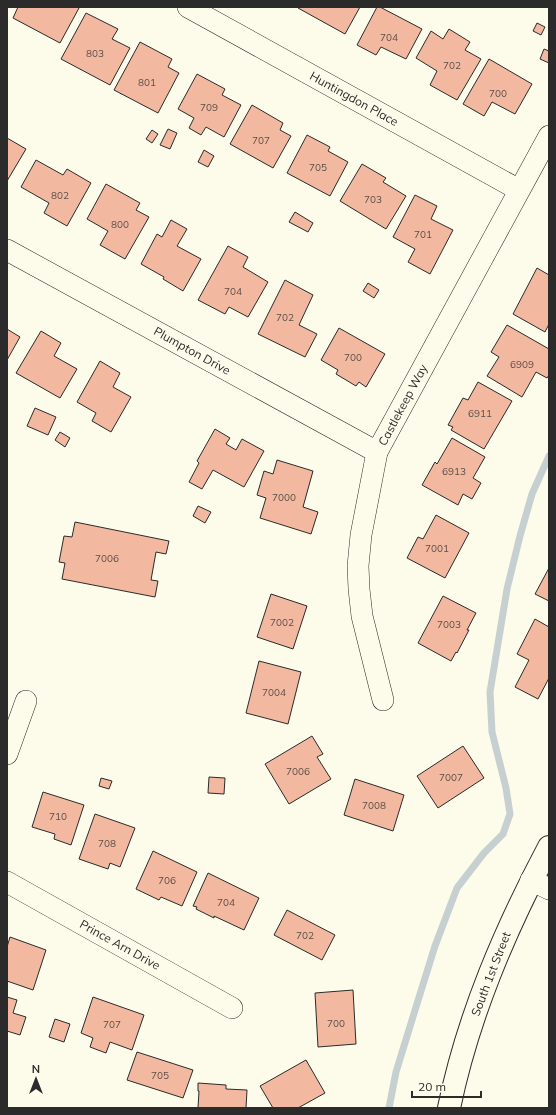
<svg xmlns="http://www.w3.org/2000/svg" width="556" height="1115" font-family="Mulish,sans-serif">
	<style>
		.lines { fill: none; stroke-linecap: round; stroke-linejoin: round }
		.stream { stroke: #c7d0d0; stroke-width: 7 }
		.building { fill: #f2b8a0; stroke: #2b2b2b }
		.minor-casing { stroke: #2b2b2b; stroke-width: 22 }
		.secondary-casing { stroke: #2b2b2b; stroke-width: 24 }
		.minor { stroke: #fdfbea; stroke-width: 21 }
		.secondary { stroke: #fdfbea; stroke-width: 22 }
		.labels { text-anchor: middle; stroke-width: 3; stroke-linejoin: round; paint-order: stroke }
		.number-label { font-size: 10px; fill: #5d4e48 }
		.street-label { font-size: 12px; fill: #2b2b2b; stroke: #fdfbea }
	</style>
	<rect width="100%" height="100%" fill="#fdfbea"/>
	<g class="lines">
		<!-- stream -->
		<polyline class="stream" points="389,1108 396,1072 416,1007 435,946 457,888 484,853 503,834 510,814 506,788 492,732 490,692 507,589 520,536 532,494 549,456"/>
	</g>
	<!-- building -->
	<g class="building">
		<polygon points="18,7 77,7 79,8 60,43 13,18"/>
		<polygon points="298,7 360,7 345,34 298,8"/>
		<polygon points="377,7 380,7 422,29 406,59 381,47 376,55 357,45"/>
		<polygon points="86,13 118,29 112,39 130,48 110,85 61,59"/>
		<polygon points="537,23 545,27 541,35 533,31"/>
		<polygon points="449,29 470,42 465,50 481,59 457,100 430,85 437,71 416,58 431,31 443,39"/>
		<polygon points="140,42 172,59 168,67 179,73 158,113 114,90"/>
		<polygon points="544,49 549,51 549,63 540,59"/>
		<polygon points="489,59 532,84 515,114 492,102 484,116 463,104"/>
		<polygon points="197,74 225,89 222,95 241,105 224,137 206,127 201,135 189,128 194,118 178,109"/>
		<polygon points="252,105 283,123 280,130 291,136 273,168 230,144"/>
		<polygon points="168,129 177,133 170,149 160,145"/>
		<polygon points="152,130 158,134 152,143 146,139"/>
		<polygon points="307,135 330,147 328,151 348,162 330,196 287,173"/>
		<polygon points="7,138 26,149 7,181"/>
		<polygon points="204,150 214,156 208,167 198,162"/>
		<polygon points="36,160 63,175 67,169 91,183 67,226 44,213 49,203 21,187"/>
		<polygon points="362,164 386,178 383,182 406,196 386,229 340,201"/>
		<polygon points="106,184 140,203 136,210 149,217 125,259 100,245 108,231 87,219"/>
		<polygon points="415,195 437,206 431,219 453,230 430,274 408,262 415,249 393,237"/>
		<polygon points="295,212 313,223 308,232 289,222"/>
		<polygon points="171,220 187,229 177,246 201,259 183,291 163,279 164,277 141,264 157,234 162,237"/>
		<polygon points="228,246 248,257 243,267 268,282 248,317 229,307 225,314 198,300"/>
		<polygon points="537,268 549,275 549,324 545,332 513,314"/>
		<polygon points="285,280 313,295 299,325 317,334 305,357 258,334"/>
		<polygon points="368,283 379,290 374,298 363,291"/>
		<polygon points="507,325 549,349 549,375 547,378 536,372 522,397 487,376 499,357 491,352"/>
		<polygon points="339,328 385,354 366,387 359,382 356,386 336,374 338,370 321,360"/>
		<polygon points="7,329 20,337 7,360"/>
		<polygon points="41,331 61,343 54,356 77,369 60,398 16,373"/>
		<polygon points="100,361 120,373 113,387 131,397 111,432 92,421 96,413 77,402"/>
		<polygon points="478,382 512,401 484,449 451,430 453,427 448,425 463,398 468,400"/>
		<polygon points="35,408 56,417 48,435 27,426"/>
		<polygon points="215,429 230,438 226,444 236,450 242,439 264,451 244,487 213,470 202,489 189,482 199,463 197,461"/>
		<polygon points="60,432 70,438 65,447 55,440"/>
		<polygon points="452,438 485,457 473,478 481,483 472,499 463,494 458,505 422,485 435,462 437,464"/>
		<polygon points="277,460 313,471 303,507 318,512 311,534 260,518 266,498 257,495 264,471 273,474"/>
		<polygon points="198,506 211,512 205,523 193,516"/>
		<polygon points="436,515 469,533 445,578 407,558 418,537 423,539"/>
		<polygon points="75,522 169,541 166,554 156,552 151,580 158,581 155,597 62,579 65,563 59,562 64,536 72,537"/>
		<polygon points="549,568 549,601 535,594"/>
		<polygon points="271,594 307,606 293,649 257,637"/>
		<polygon points="443,596 476,613 467,630 469,630 457,653 456,652 451,661 418,643"/>
		<polygon points="535,619 549,627 549,678 538,699 515,687 529,660 517,654"/>
		<polygon points="259,661 301,672 288,724 246,713"/>
		<polygon points="312,736 323,754 317,757 331,779 289,804 265,764"/>
		<polygon points="463,746 484,778 438,808 417,776"/>
		<polygon points="209,777 225,778 224,794 208,793"/>
		<polygon points="101,778 112,781 109,789 99,786"/>
		<polygon points="355,779 404,795 393,831 344,815"/>
		<polygon points="43,792 84,805 71,845 54,839 55,834 32,827"/>
		<polygon points="95,814 135,828 120,867 110,863 108,869 79,859"/>
		<polygon points="153,851 197,872 182,906 161,897 159,900 136,889"/>
		<polygon points="208,873 259,898 244,930 214,916 214,918 196,909 197,907 193,906"/>
		<polygon points="287,910 335,935 322,960 274,935"/>
		<polygon points="10,937 46,950 33,990 7,981 7,947"/>
		<polygon points="353,990 356,1044 318,1047 315,993"/>
		<polygon points="7,997 17,1000 13,1013 26,1017 20,1035 7,1031"/>
		<polygon points="93,997 144,1015 132,1050 110,1042 106,1053 90,1047 93,1038 81,1033"/>
		<polygon points="55,1019 70,1024 64,1042 49,1037"/>
		<polygon points="137,1052 193,1070 183,1098 127,1080"/>
		<polygon points="306,1060 325,1093 298,1108 273,1108 260,1086"/>
		<polygon points="198,1083 226,1085 226,1089 247,1090 246,1108 198,1108 199,1091 198,1091"/>
	</g>
	<g class="lines">
		<defs>
			<g id="minor">
				<polyline points="188,7 519,190"/>
				<polyline points="7,250 377,452"/>
				<polyline points="383,700 362,616 359,589 358,566 361,535 377,452 549,136"/>
				<polyline points="7,754 26,701"/>
				<polyline points="531,880 549,889"/>
				<polyline points="7,882 232,1008"/>
			</g>
			<path id="secondary" d="M449,1108c19,-92 56,-178 100,-261"/>
		</defs>
		<!-- minor casing -->
		<use href="#minor" class="minor-casing"/>
		<!-- secondary casing -->
		<use href="#secondary" class="secondary-casing"/>
		<!-- minor -->
		<use href="#minor" class="minor"/>
		<!-- secondary -->
		<use href="#secondary" class="secondary"/>
	</g>
	<g class="labels">
		<!-- number labels -->
		<g class="number-label">
			<text x="389" y="41">704</text>
			<text x="95" y="57">803</text>
			<text x="452" y="69">702</text>
			<text x="147" y="86">801</text>
			<text x="498" y="97">700</text>
			<text x="209" y="111">709</text>
			<text x="261" y="144">707</text>
			<text x="318" y="171">705</text>
			<text x="60" y="199">802</text>
			<text x="373" y="203">703</text>
			<text x="120" y="228">800</text>
			<text x="423" y="238">701</text>
			<text x="233" y="295">704</text>
			<text x="285" y="321">702</text>
			<text x="353" y="361">700</text>
			<text x="522" y="368">6909</text>
			<text x="480" y="417">6911</text>
			<text x="454" y="475">6913</text>
			<text x="284" y="501">7000</text>
			<text x="437" y="552">7001</text>
			<text x="107" y="562">7006</text>
			<text x="282" y="626">7002</text>
			<text x="449" y="628">7003</text>
			<text x="274" y="696">7004</text>
			<text x="298" y="775">7006</text>
			<text x="451" y="781">7007</text>
			<text x="374" y="809">7008</text>
			<text x="58" y="820">710</text>
			<text x="107" y="847">708</text>
			<text x="167" y="884">706</text>
			<text x="226" y="906">704</text>
			<text x="305" y="939">702</text>
			<text x="336" y="1027">700</text>
			<text x="112" y="1028">707</text>
			<text x="160" y="1079">705</text>
		</g>
		<!-- street labels -->
		<g class="street-label">
			<text transform="translate(354 99) rotate(29)" y="4">Huntingdon Place</text>
			<text transform="translate(192 351) rotate(29)" y="4">Plumpton Drive</text>
			<text transform="translate(403 405) rotate(-62)" y="4">Castlekeep Way</text>
			<text transform="translate(120 945) rotate(29)" y="4">Prince Arn Drive</text>
			<text transform="translate(491 974) rotate(-69)" y="4">South 1st Street</text>
		</g>
	</g>
	<!-- border -->
	<rect width="556" height="1115" fill="none" stroke="#2b2b2b" stroke-width="16"/>
	<!-- north arrow -->
	<g transform="translate(36 1079)" stroke="#fdfbea" stroke-width="3" paint-order="stroke">
	<path d="M0-3L7 15L0 10L-7 15Z" fill="#2b2b2b"/>
	<text y="-6" font-size="11" font-weight="bold" text-anchor="middle" fill="#2b2b2b">N</text>
	</g>
	<!-- scale -->
	<path d="M412 1091v6h69v-6" fill="none" stroke="#2b2b2b" stroke-width="2"/>
	<text x="418" y="1091" font-size="12" fill="#2b2b2b" stroke="#fdfbea" stroke-width="3" paint-order="stroke">20 m</text>
</svg>
